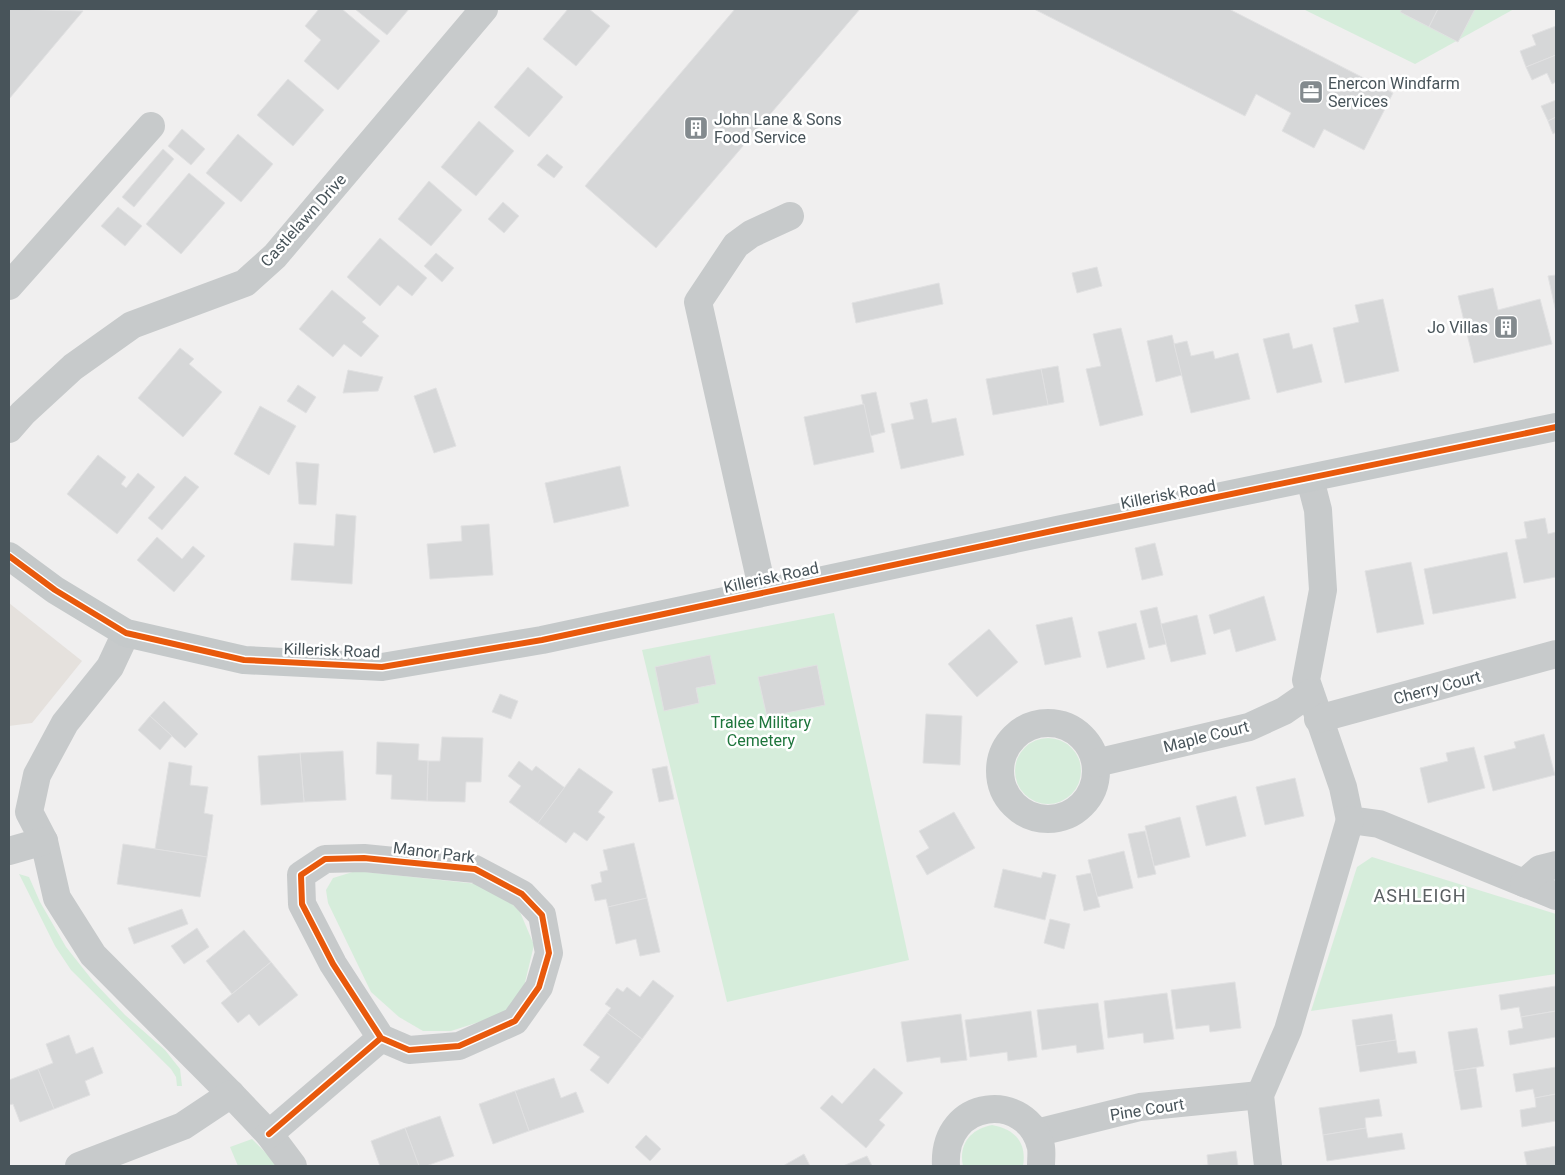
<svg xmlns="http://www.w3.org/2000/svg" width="1565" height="1175" font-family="Roboto,sans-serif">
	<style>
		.commercial { fill: #e5e1dd }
		.green { fill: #d6eddb }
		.building { fill: #d6d7d8; stroke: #e1e1e2 }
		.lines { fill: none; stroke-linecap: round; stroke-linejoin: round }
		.minor { stroke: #c7cacb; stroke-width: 28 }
		.major { stroke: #c5c9ca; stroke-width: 28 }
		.cycleway-casing { stroke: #fff; stroke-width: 9 }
		.cycleway { stroke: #e8590c; stroke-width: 6 }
		.labels { text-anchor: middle; stroke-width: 5; stroke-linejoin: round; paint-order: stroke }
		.poi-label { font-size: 16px; fill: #48545a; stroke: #fff; text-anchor: start }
		.street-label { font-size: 16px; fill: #48545a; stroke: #fff }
		.park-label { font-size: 16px; fill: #1e753c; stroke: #fff }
		.neighbourhood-label { font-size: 18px; letter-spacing: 1px; fill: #5b6063; stroke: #fff }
	</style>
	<rect width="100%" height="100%" fill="#f0efef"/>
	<!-- commercial -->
	<polygon class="commercial" points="9,603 82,661 32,723 9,726"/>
	<!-- green -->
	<g class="green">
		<polygon points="1303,9 1514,9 1415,64"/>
		<polygon points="834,613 909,960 727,1002 642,650"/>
		<circle cx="1048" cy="771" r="33"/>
		<polygon points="1372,857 1556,914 1556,974 1311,1011 1357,867"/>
		<polygon points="356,871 487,885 502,894 520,912 534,945 522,995 504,1014 451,1031 423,1031 399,1017 371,992 328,903 326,890 333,878"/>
		<polygon points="19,874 29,877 40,902 66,947 93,981 125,1015 165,1050 180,1069 182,1086 177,1086 176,1077 171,1069 71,970 55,946"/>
		<path d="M992,1125c23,4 35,18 31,41h-60c-5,-22 8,-37 29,-41z"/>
		<polygon points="252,1139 279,1166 238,1166 230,1147"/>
	</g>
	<!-- building -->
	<g class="building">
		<polygon points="9,9 83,11 9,99"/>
		<polygon points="319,9 342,9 380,41 338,90 304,61 321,40 305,26"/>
		<polygon points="355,9 409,9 387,35"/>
		<polygon points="568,9 589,9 610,26 576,66 543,39"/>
		<polygon points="735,9 860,9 656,248 585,186"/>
		<polygon points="1034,9 1229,9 1393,93 1364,150 1324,129 1314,148 1282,131 1291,113 1256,94 1245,116"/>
		<polygon points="1402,9 1438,9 1429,27 1400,12"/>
		<polygon points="1438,9 1475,9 1458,42 1429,27"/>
		<polygon points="1556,26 1556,55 1526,67 1520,51 1536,45 1532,35"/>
		<polygon points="1556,55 1556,82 1552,84 1547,73 1532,80 1526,67"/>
		<polygon points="528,67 563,97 529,137 494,107"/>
		<polygon points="288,79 324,110 293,146 257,115"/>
		<polygon points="1556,100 1556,117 1548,121 1541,106"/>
		<polygon points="1556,117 1556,132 1553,134 1548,121"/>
		<polygon points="479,121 514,151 476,196 441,167"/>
		<polygon points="182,129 205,149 191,165 168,146"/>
		<polygon points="238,134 273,164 241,202 206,173"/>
		<polygon points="163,149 174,159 134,207 122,197"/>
		<polygon points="547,154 563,167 554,178 537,165"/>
		<polygon points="189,173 225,203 181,254 146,224"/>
		<polygon points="429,181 462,210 431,246 398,219"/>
		<polygon points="503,202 519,216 504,233 488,219"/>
		<polygon points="118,207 142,226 125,246 101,226"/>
		<polygon points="380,238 427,278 412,296 398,285 380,306 347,277"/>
		<polygon points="436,253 454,268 442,282 424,266"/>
		<polygon points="1097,267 1102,286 1077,293 1072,273"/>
		<polygon points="1556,275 1556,312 1548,276"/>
		<polygon points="939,283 943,304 856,323 852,303"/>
		<polygon points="1493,288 1498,310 1540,299 1552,344 1474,363 1458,296"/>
		<polygon points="332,290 366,318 362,322 379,336 361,357 344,344 333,357 299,329"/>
		<polygon points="1383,299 1399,371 1345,383 1333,328 1359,322 1355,305"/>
		<polygon points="1121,328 1143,415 1100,426 1086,369 1101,366 1093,334"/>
		<polygon points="1289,333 1293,349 1312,344 1322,382 1277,393 1263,339"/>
		<polygon points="1172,335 1182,375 1156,382 1147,341"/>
		<polygon points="1187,341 1191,356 1213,351 1215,359 1238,353 1250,399 1191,413 1174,344"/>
		<polygon points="180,348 194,359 189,364 222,392 183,437 138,398"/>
		<polygon points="1058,366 1064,402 1048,405 1041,369"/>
		<polygon points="1041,369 1048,405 993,415 986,379"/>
		<polygon points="348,370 383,377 378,391 343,393"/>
		<polygon points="298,385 316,397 306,413 287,401"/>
		<polygon points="436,388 456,446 434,453 414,396"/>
		<polygon points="876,392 885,432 870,436 861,395"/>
		<polygon points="927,399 932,423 956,418 964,455 901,469 891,424 914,419 910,403"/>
		<polygon points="864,404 874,452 814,465 804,417"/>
		<polygon points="260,406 296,426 269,475 234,454"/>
		<polygon points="98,455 126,477 121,484 126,488 138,473 155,487 117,534 67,494"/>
		<polygon points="296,462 319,464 316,505 299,504"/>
		<polygon points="620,466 629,506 554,523 545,483"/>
		<polygon points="185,476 199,487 162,530 148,518"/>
		<polygon points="336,514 356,516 352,584 291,580 294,543 334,546"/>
		<polygon points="1545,518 1548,534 1556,532 1556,577 1524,583 1515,540 1527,538 1524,522"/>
		<polygon points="489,524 493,575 430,579 427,544 462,541 461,526"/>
		<polygon points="157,537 182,559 193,546 205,556 174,592 137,560"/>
		<polygon points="1155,543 1163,575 1142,580 1135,548"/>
		<polygon points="1507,552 1516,598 1433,614 1424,569"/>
		<polygon points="1411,562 1424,624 1377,633 1365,571"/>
		<polygon points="1264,596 1276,640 1236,652 1230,629 1214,634 1209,615"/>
		<polygon points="1157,607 1166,644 1149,648 1140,611"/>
		<polygon points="1197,615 1206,654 1171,662 1161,624"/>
		<polygon points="1072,617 1081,657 1045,665 1036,625"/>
		<polygon points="1136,623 1145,659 1107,668 1098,632"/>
		<polygon points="989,629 1018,662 977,697 948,664"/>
		<polygon points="710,655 716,684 696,688 699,703 664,711 655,667"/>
		<polygon points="817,665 825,705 767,717 758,677"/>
		<polygon points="500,694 518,701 511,719 492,712"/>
		<polygon points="164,701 198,734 185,748 150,716"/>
		<polygon points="926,714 962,716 960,765 923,763"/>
		<polygon points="150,716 172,736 160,750 138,730"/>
		<polygon points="1544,734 1555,775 1493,791 1484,756 1516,748 1514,742"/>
		<polygon points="442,737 483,738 481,782 466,782 465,802 427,801 428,761 440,761"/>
		<polygon points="377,742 419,744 418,760 428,761 427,801 391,799 392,775 376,774"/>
		<polygon points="1474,747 1485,788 1428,803 1420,768 1448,761 1446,753"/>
		<polygon points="343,751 346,800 304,802 300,753"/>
		<polygon points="300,753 304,802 261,805 258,756"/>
		<polygon points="519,761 532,771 536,766 565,788 538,823 509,802 521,786 508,776"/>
		<polygon points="169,762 192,766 190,785 208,787 204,813 213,815 207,857 155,849"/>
		<polygon points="667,766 674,799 659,802 652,769"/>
		<polygon points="579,768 613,792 598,812 605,817 587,841 574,832 566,843 538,823"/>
		<polygon points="1295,778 1304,816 1265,825 1256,787"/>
		<polygon points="1236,796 1246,836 1206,846 1196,806"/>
		<polygon points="954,812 975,848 927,875 916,856 929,848 919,831"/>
		<polygon points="1180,817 1190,857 1154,866 1145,826"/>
		<polygon points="1145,831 1156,874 1138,878 1128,834"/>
		<polygon points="634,843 647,898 608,907 606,899 595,901 591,885 602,882 600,872 608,870 603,850"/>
		<polygon points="123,844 207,857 200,897 117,884"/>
		<polygon points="1124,851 1133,888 1097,897 1088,860"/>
		<polygon points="1003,869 1041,878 1043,872 1056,875 1045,920 994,907"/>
		<polygon points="1091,873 1100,907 1084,911 1076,876"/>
		<polygon points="647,898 660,952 640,956 636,939 616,944 608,907"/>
		<polygon points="182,909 188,924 134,944 128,928"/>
		<polygon points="1050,919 1070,924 1064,949 1044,943"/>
		<polygon points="197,928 209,947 184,964 171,946"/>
		<polygon points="244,930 271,962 232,994 206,961"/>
		<polygon points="271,962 298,995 259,1026 249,1014 238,1023 221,1003"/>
		<polygon points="653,980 674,996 642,1039 607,1013 611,1008 605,1004 617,988 623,992 627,987 640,997"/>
		<polygon points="1235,982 1241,1028 1210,1032 1209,1025 1176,1029 1171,990"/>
		<polygon points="1556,986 1556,1011 1521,1017 1519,1007 1501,1010 1499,995"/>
		<polygon points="1167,993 1174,1039 1144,1043 1143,1033 1108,1038 1104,1001"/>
		<polygon points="1098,1003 1104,1049 1077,1053 1076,1045 1042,1050 1037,1010"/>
		<polygon points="1031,1011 1037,1057 1008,1061 1007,1052 970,1057 965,1020"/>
		<polygon points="1556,1011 1556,1037 1510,1045 1508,1031 1523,1028 1521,1017"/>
		<polygon points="607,1013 642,1039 608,1084 590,1070 600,1057 583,1045"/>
		<polygon points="961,1014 967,1060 941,1063 940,1057 907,1062 901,1022"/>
		<polygon points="1392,1014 1396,1040 1356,1046 1352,1020"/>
		<polygon points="1477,1028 1484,1066 1454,1071 1448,1032"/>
		<polygon points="69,1035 76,1054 93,1047 103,1073 85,1081 90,1095 54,1109 38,1069 53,1063 46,1044"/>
		<polygon points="1396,1040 1398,1053 1415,1051 1417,1063 1360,1072 1356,1046"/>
		<polygon points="1556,1067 1556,1094 1535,1098 1533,1089 1516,1092 1513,1074"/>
		<polygon points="874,1068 903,1093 879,1120 885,1125 866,1148 820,1108 832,1095 842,1104"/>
		<polygon points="1476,1068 1482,1107 1461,1110 1454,1071"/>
		<polygon points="38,1069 54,1109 20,1122 13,1104 9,1105 9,1080"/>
		<polygon points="554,1078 561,1098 576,1092 584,1112 529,1131 515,1091"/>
		<polygon points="515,1091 529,1131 493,1144 479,1104"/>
		<polygon points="1556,1094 1556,1121 1522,1127 1520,1110 1536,1107 1535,1098"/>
		<polygon points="1379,1099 1382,1116 1365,1118 1366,1128 1323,1135 1319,1108"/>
		<polygon points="440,1116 454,1156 426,1166 419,1166 405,1128"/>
		<polygon points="405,1128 419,1166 380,1166 371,1141"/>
		<polygon points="1366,1128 1368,1138 1402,1133 1405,1149 1327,1161 1323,1135"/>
		<polygon points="646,1135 661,1149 650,1161 635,1147"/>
		<polygon points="1556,1146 1556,1166 1527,1166 1524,1152"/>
		<polygon points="1236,1151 1238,1166 1197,1166 1208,1165 1207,1155"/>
		<polygon points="804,1154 810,1166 783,1166"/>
		<polygon points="867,1156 872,1166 843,1166"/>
	</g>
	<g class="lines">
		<!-- minor -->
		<g class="minor">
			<polyline points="9,286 151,126"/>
			<polyline points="9,429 23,413 73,367 132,325 245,283 275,256 484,9"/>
			<polyline points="1310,479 1318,510 1323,590 1306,680 1343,787 1350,820 1379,824 1556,896"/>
			<polyline points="763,592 698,302 736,245 751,234 790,216"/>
			<polyline points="126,633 110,667 65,723 37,775 29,812 44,841 57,898 93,955 231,1094 269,1134 293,1166"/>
			<polyline points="1318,719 1556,654"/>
			<circle cx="1048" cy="771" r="48"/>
			<polyline points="1096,763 1249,727 1284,711 1310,693"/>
			<polyline points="9,851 44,841"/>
			<polyline points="1524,883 1540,869 1556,865"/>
			<polyline points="1036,1133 1140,1107 1260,1095"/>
			<polyline points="269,1134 381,1038 409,1050 459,1046 515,1021 539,987 549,953 542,915 522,894 475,869 364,858 325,859 301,875 302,904 333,964 381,1038"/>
			<polyline points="79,1166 183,1126 231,1094"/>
			<path d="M946,1166c-4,-69 82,-75 95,-19 1,6 0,13 0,19"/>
			<polyline points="1268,1166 1260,1095 1288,1030 1350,820"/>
		</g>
		<!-- major -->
		<polyline class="major" points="9,556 55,590 126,633 244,660 382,667 542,640 1057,530 1556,427"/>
		<defs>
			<g id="cycleway">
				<polyline points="9,556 55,590 126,633 244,660 382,667 542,640 1057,530 1556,427"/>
				<polyline points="269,1134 381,1038 409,1050 459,1046 515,1021 539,987 549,953 542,915 522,894 475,869 364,858 325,859 301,875 302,904 333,964 381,1038"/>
			</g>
		</defs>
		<!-- cycleway casing -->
		<use href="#cycleway" class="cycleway-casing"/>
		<!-- cycleway -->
		<use href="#cycleway" class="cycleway"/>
	</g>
	<!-- icons -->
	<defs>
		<symbol id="office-square" viewBox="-11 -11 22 22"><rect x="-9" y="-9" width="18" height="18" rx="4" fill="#838a8e" stroke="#fff"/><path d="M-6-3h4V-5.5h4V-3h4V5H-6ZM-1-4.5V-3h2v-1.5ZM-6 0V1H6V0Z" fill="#fff"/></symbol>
		<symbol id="building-square" viewBox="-11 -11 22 22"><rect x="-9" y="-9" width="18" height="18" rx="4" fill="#838a8e" stroke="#fff"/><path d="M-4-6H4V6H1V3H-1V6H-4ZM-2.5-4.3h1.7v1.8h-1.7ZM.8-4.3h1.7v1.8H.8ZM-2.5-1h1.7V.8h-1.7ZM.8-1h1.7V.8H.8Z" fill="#fff"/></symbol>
	</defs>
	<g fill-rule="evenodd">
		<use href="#office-square" x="1297" y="78" width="28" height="28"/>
		<use href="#building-square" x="682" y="114" width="28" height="28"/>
		<use href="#building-square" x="1492" y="313" width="28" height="28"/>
	</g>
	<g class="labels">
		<!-- poi labels -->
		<g class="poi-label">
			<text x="1328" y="89">Enercon Windfarm<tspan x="1328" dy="18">Services</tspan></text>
			<text x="714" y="125">John Lane &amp; Sons<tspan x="714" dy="18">Food Service</tspan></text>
			<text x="1488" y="333" text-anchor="end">Jo Villas</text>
		</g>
		<!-- street labels -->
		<g class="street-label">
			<text transform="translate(303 220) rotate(-48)" y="6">Castlelawn Drive</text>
			<text transform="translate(1168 494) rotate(-11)" y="6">Killerisk Road</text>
			<text transform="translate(771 577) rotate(-12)" y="6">Killerisk Road</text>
			<text transform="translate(332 650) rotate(2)" y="6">Killerisk Road</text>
			<text transform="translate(1437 687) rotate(-15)" y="6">Cherry Court</text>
			<text transform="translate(1206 736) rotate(-14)" y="6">Maple Court</text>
			<text transform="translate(434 852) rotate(7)" y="6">Manor Park</text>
			<text transform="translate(1147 1109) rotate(-9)" y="6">Pine Court</text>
		</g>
		<!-- park labels -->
		<g class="park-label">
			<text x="761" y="728">Tralee Military<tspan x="761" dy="18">Cemetery</tspan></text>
		</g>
		<!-- neighbourhood labels -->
		<g class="neighbourhood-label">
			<text x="1420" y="902">ASHLEIGH</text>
		</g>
	</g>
	<!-- border -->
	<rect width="1565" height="1175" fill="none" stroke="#48545a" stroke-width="20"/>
</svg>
